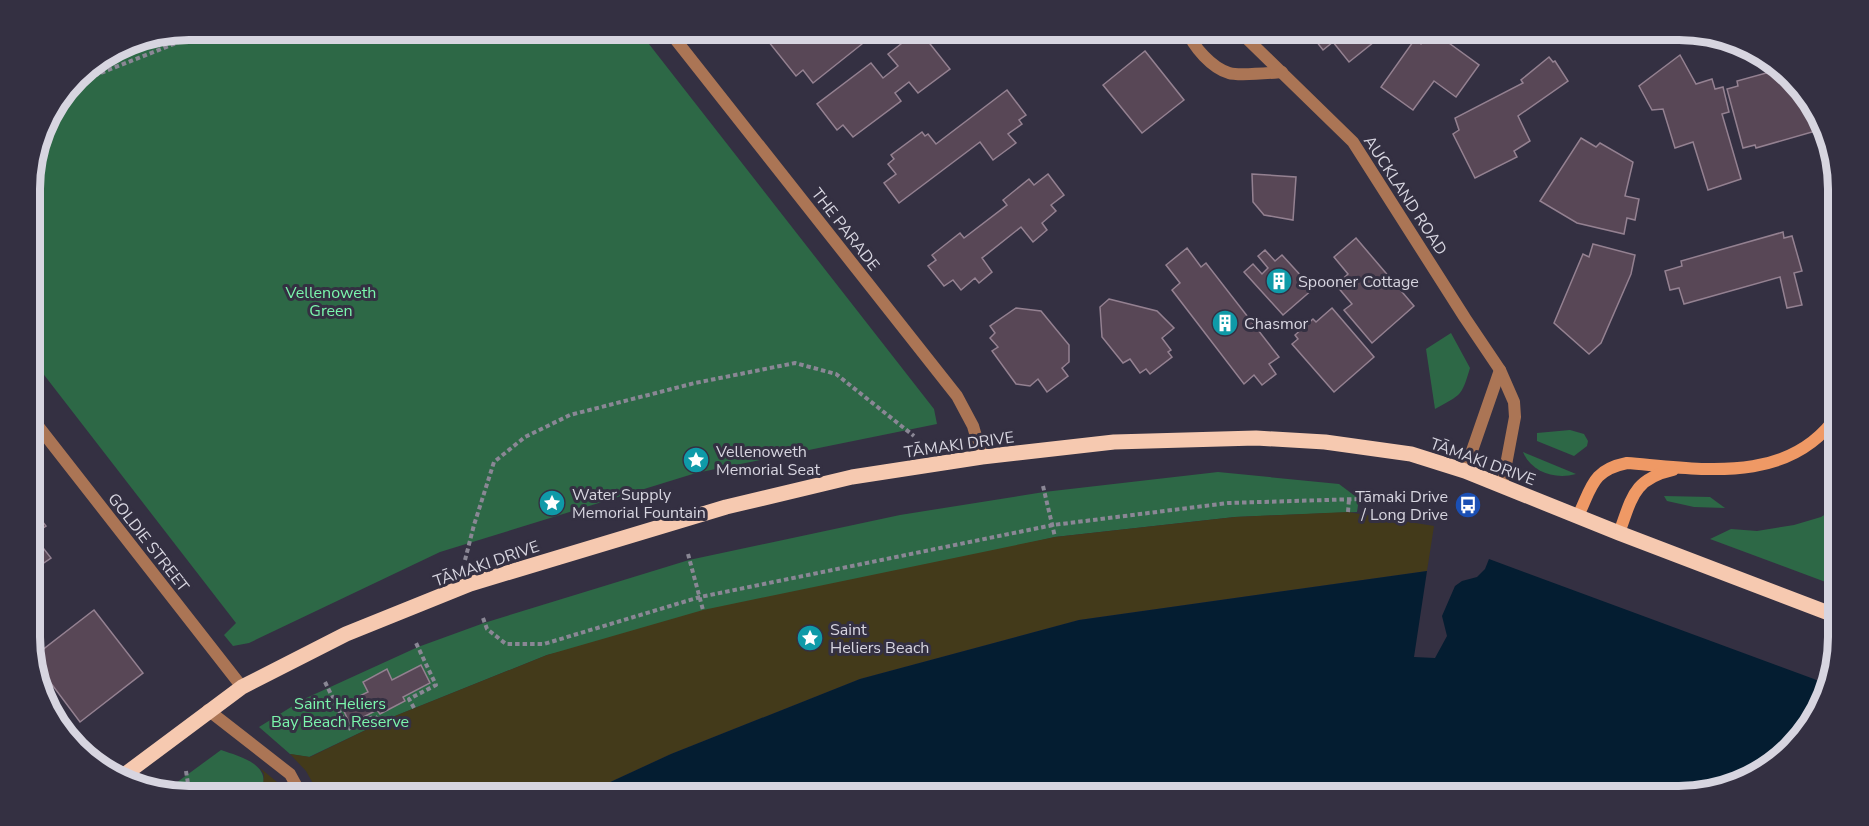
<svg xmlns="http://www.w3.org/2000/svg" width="1869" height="826" font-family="'Nunito Sans',sans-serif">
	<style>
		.green { fill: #2d6846 }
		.sand { fill: #433a1a }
		.water { fill: #041d31 }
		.building { fill: #584756; stroke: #948191; stroke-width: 1.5 }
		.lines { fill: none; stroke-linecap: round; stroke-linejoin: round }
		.path { stroke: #8a8795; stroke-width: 4; stroke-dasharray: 4.5 3; stroke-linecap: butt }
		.lane { stroke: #ab7555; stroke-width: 12 }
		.street { stroke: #ab7555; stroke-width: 12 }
		.secondary { stroke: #ef9965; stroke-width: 12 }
		.primary { stroke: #f6c9b0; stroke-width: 15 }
		.labels { text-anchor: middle; stroke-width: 6; stroke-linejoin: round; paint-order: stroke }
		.street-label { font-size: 16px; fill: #d7d5e0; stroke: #343042 }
		.poi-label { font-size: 16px; fill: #d7d5e0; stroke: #343042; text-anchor: start }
		.park-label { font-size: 16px; fill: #7bf7ad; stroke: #343042 }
		.rim { fill: none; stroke: #d7d5e0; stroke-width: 8 }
	</style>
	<rect width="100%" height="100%" fill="#343042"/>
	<!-- green -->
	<g class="green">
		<polygon points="190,30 638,30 934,409 937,424 696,473 440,552 249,643 233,646 224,635 236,623 31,358 30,179 47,119 84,70 129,42"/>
		<path d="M1451,333l19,35c-9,30 -9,26 -35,41l-9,-60z"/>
		<polygon points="1570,430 1584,434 1588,441 1587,446 1574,456 1537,441 1537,433"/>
		<path d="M1523,452l53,22c-21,6 -45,-2 -53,-22z"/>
		<polygon points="1218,472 1339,484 1359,499 1357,512 1235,517 1055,537 547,655 395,716 309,757 290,754 259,727 304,699 418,647 484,623 689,560 900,515 1044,492"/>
		<polygon points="1664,496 1710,497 1725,508 1694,507 1667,501"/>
		<polygon points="1839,506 1839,587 1710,539 1731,529 1757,531 1794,525 1821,517"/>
		<path d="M221,750c17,6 48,13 42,37l-13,9h-60l-25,-5z"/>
	</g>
	<!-- sand -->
	<g class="sand">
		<polygon points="1348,512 1434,526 1427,571 1079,620 860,679 671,754 580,796 320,796 306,771 290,754 310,757 395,716 547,655 703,610 1055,537 1235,517"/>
		<polygon points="260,768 294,796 250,796 263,787 264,774"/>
	</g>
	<!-- water -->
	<polygon class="water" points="1489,559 1814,679 1829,686 1827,697 1776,763 1690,796 580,796 671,754 860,679 1079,620 1427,571 1414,657 1435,658 1447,636 1442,616 1455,586 1462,581 1477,577 1485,569"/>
	<!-- building -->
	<g class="building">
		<polygon points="772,30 851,30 862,44 813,83 803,70 796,76 764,36"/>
		<polygon points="919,30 950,69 918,93 909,82 895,93 901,101 853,137 843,125 837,130 817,104 871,63 883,78 898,66 888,54"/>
		<polygon points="1312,30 1389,30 1349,62 1333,42 1323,50 1309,32"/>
		<polygon points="1431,30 1479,65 1456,97 1434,81 1413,110 1381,87 1415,39 1421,44"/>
		<polygon points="1145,51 1184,100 1142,133 1103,85"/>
		<polygon points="1680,55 1696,84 1712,79 1715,89 1723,87 1729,112 1722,114 1741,179 1708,190 1693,142 1675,148 1663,109 1652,110 1639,86"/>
		<polygon points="1549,57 1553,62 1555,61 1568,81 1518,116 1530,141 1514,151 1517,157 1475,178 1453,134 1459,130 1455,118 1523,83 1521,80"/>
		<polygon points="1777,70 1806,92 1819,130 1756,148 1755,145 1743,148 1727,89 1738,86 1737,81"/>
		<polygon points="1007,90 1026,115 1019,120 1022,124 1008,134 1016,143 993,160 980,142 899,203 884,183 896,174 888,164 894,159 891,155 922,132 925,136 928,134 936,144"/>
		<polygon points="1581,138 1596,147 1600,143 1633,162 1625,196 1639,199 1635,220 1627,218 1624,234 1577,223 1540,201"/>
		<polygon points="1048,174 1064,195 1051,205 1056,211 1042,223 1047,230 1033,242 1021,227 982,258 992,272 979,283 975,278 961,290 953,280 944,286 928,266 936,260 932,255 960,233 964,238 1007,205 1003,200 1029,179 1034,185"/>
		<polygon points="1252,174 1296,177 1293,220 1264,215 1253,202"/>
		<polygon points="1783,232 1784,238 1792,236 1802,271 1794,273 1802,305 1787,308 1780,277 1684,304 1679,288 1670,290 1665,271 1682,266 1681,261"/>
		<polygon points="1356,238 1414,306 1372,343 1344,310 1352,304 1336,285 1348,274 1334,257"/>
		<polygon points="1593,244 1635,255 1631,274 1601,343 1589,354 1554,323 1583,254 1589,257"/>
		<polygon points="1187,248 1201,267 1206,263 1279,357 1269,364 1276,374 1262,385 1254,375 1244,384 1172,290 1180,283 1166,265"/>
		<polygon points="1265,250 1275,261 1282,255 1313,289 1283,315 1244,272 1253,264 1262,274 1268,268 1258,256"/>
		<polygon points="1109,299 1157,311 1174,328 1162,338 1171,350 1168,352 1172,357 1150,374 1146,369 1140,373 1130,359 1123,363 1102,337 1100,307"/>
		<polygon points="1016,308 1041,311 1069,345 1069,362 1062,368 1068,376 1047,392 1038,379 1030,386 1016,384 992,351 998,347 990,338 995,333 990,326"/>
		<polygon points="1332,308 1374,357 1334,392 1292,344 1298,339 1295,335 1313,319 1316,322"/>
		<polygon points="32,508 46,526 33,535 51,558 35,569 41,577 31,585"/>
		<polygon points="94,610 143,673 80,722 32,658"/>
		<polygon points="421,665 430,683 403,697 405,701 380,714 377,710 350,724 341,705 368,692 363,682 387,669 392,680"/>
	</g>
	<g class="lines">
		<!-- path -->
		<g class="path">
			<polyline points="73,84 209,30"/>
			<polyline points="1043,486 1055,537"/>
			<polyline points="1348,512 1349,499"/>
			<polyline points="688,554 703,610"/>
			<polyline points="465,560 474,525 494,462 525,437 570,415 695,383 795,363 836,374 914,436"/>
			<polyline points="483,618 487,629 506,644 544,644 700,597 1053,525 1228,503 1359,499 1400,493"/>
			<polyline points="325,682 348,729 375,716 379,724"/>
			<polyline points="414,708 409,699 436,685 416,643"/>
			<polyline points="186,771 190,796"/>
		</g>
		<!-- lane -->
		<g class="lane">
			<path d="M1187,30c6,17 25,38 42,43 9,3 41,0 53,-1"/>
			<polyline points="208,710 290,774 302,796"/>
		</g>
		<!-- street -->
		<g class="street">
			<polyline points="668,30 957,396 973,426 982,457"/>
			<polyline points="1238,30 1353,142 1465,318 1500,370 1514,402 1515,417 1502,486"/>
			<polyline points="31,417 242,687"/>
			<polyline points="1465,471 1500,370"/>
		</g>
		<!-- secondary -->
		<g class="secondary">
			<path d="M1578,516c14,-29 14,-46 49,-53 73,6 163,23 211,-49"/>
			<path d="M1619,533c13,-35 14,-54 54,-63"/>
		</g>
		<!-- primary -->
		<polyline class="primary" points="120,778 242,687 346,634 470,584 726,507 852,477 982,457 1114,442 1256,438 1325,442 1411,454 1465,471 1619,533 1839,617"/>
	</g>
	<!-- icons -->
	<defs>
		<symbol id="building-disc" viewBox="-11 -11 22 22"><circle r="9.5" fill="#0f9aa8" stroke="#343042"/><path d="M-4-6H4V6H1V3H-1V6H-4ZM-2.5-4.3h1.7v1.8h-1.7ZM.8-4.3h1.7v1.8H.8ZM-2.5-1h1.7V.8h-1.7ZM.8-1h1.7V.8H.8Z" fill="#fff"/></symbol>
		<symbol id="sight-disc" viewBox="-11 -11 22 22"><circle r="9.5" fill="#0f9aa8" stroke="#343042"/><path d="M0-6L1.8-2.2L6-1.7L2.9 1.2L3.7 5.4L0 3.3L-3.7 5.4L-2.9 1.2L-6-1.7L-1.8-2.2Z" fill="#fff"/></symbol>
		<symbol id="bus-disc" viewBox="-11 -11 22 22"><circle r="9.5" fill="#1a4fb4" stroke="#343042"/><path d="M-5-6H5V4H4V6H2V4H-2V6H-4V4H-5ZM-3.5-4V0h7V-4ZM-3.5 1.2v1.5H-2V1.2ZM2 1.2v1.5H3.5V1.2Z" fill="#fff"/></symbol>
	</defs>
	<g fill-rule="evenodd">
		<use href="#building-disc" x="1264" y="266" width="30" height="30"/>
		<use href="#building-disc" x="1210" y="308" width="30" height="30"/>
		<use href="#sight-disc" x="681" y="445" width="30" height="30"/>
		<use href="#sight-disc" x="537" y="488" width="30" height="30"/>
		<use href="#bus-disc" x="1453" y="490" width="30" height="30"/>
		<use href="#sight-disc" x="795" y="623" width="30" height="30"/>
	</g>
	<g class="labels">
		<!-- street labels -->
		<g class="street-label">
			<text transform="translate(1406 195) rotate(57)" y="6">AUCKLAND ROAD</text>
			<text transform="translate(846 229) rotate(52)" y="6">THE PARADE</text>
			<text transform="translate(959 444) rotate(-8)" y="6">TĀMAKI DRIVE</text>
			<text transform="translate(1483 461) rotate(20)" y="6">TĀMAKI DRIVE</text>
			<text transform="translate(149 542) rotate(52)" y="6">GOLDIE STREET</text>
			<text transform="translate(486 563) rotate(-19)" y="6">TĀMAKI DRIVE</text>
		</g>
		<!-- poi labels -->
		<g class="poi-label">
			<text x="1298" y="287">Spooner Cottage</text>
			<text x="1244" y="329">Chasmor</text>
			<text x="716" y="457">Vellenoweth<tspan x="716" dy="18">Memorial Seat</tspan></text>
			<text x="572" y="500">Water Supply<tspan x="572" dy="18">Memorial Fountain</tspan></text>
			<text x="1448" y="502" text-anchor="end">Tāmaki Drive<tspan x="1448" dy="18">/ Long Drive</tspan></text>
			<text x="830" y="635">Saint<tspan x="830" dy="18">Heliers Beach</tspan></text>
		</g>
		<!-- park labels -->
		<g class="park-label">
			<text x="331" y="298">Vellenoweth<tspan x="331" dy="18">Green</tspan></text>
			<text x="340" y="709">Saint Heliers<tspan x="340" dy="18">Bay Beach Reserve</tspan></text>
		</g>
	</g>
	<!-- crop -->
	<path d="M0 0H1869V826H0ZM189 40H1679A149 149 0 0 1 1828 189V637A149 149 0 0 1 1679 786H189A149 149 0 0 1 40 637V189A149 149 0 0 1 189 40Z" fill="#343042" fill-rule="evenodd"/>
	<path class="rim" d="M189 40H1679A149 149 0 0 1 1828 189V637A149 149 0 0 1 1679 786H189A149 149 0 0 1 40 637V189A149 149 0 0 1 189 40Z"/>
</svg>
